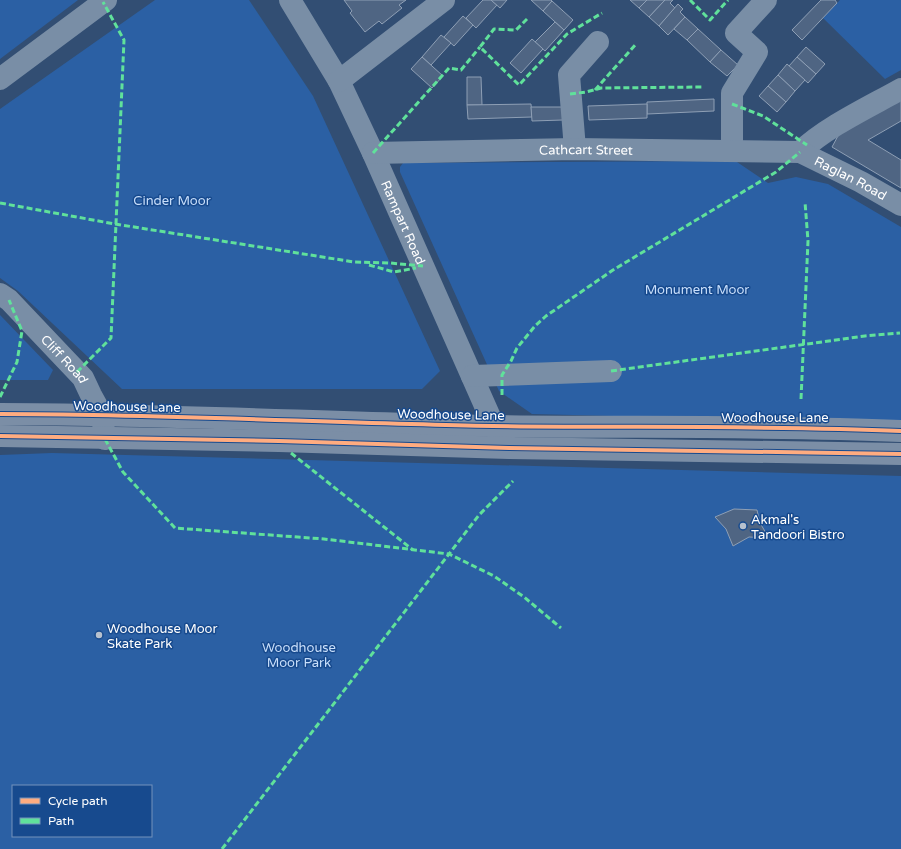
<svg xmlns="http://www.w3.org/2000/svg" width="901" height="849" font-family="'Varela Round',sans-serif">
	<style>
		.green { fill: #2b60a4; fill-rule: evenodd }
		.building { fill: #4f6583; stroke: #8e9fb5 }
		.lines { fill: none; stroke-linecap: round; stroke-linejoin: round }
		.minor { stroke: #798ea6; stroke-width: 22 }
		.highway { stroke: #7b8ea6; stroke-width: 22 }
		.quiet { stroke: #60e19b; stroke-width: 3; stroke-dasharray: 6 3; stroke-linecap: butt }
		.cycleway-casing { stroke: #174a8e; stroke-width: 6 }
		.cycleway { stroke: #ffac80; stroke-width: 4 }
		.poi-dot { fill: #b7c1ce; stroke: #174a8e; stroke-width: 1.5 }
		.labels { text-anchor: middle; stroke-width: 3; stroke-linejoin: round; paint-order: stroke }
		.street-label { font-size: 13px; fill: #fff; stroke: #174a8e }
		.park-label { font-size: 13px; fill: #c9dffb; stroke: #174a8e }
		.poi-label { font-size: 13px; fill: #fff; stroke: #174a8e; text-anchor: start }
	</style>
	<rect width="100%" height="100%" fill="#324e73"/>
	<!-- green -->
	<g class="green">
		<polygon points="0,0 78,0 0,59"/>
		<polygon points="155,0 249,0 313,96 440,371 422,389 122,389 18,291 0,278 0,109"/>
		<polygon points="840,0 901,0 901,70 885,79 823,18"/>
		<polygon points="724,161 737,162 768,183 796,177 828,184 901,227 901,423 532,414 499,391 400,172 400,167 403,163"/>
		<polygon points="0,315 53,370 48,380 0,380"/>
		<path d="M52,453l849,23v373h-901v-394zM13,786h138v50h-138z"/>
	</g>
	<!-- building -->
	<g class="building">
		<polygon points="344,0 406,0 399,5 402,8 382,24 379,21 365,32 350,13 352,11"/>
		<polygon points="483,0 491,0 497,5 476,28 466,18"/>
		<polygon points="491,0 507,0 500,8"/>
		<polygon points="531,0 551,0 552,1 543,11"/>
		<polygon points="630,0 647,0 639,8"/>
		<polygon points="647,0 665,0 649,17 639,8"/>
		<polygon points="665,0 673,0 670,3 675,8 659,26 649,17"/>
		<polygon points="821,0 835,0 837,3 802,40 792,30"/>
		<polygon points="552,1 573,20 564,30 543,11"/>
		<polygon points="678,4 683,9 680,12 685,17 668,35 659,26"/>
		<polygon points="463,16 473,25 454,46 444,37"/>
		<polygon points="685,17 698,29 687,40 674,29"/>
		<polygon points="555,22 564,30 545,51 535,42"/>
		<polygon points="698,29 721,50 710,62 687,40"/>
		<polygon points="441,35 451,43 431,65 422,57"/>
		<polygon points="532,39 543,49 521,73 510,63"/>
		<polygon points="806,47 825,64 816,74 797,57"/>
		<polygon points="721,50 738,65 727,76 710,62"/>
		<polygon points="422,57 443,76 432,88 411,69"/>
		<polygon points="797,57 816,74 808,83 789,66"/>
		<polygon points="787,64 805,80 795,91 778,75"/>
		<polygon points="778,75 795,91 786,102 768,86"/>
		<polygon points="467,77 481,77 482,105 467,105"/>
		<polygon points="768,86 786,102 777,112 759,96"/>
		<polygon points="901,98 901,121 868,140 901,160 901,188 832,147 839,134"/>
		<polygon points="714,99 714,111 647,114 647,102"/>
		<polygon points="531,104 532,117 468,119 467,105"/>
		<polygon points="647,104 647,118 589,120 588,106"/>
		<polygon points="531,107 562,107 563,120 532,121"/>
		<polygon points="734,509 757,510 760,523 769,538 749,537 733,546 726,529 715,517"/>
	</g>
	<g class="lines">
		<!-- minor -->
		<g class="minor">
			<path id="s1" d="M290,0l49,81 34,72 121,273 10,14"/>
			<polyline points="0,79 106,0"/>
			<polyline points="339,81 444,0"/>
			<polyline points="575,149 569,75 598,42"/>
			<polyline points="732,151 732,93 757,52 736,33 766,0"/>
			<path d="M800,152c26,-25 69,-45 101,-63"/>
			<path id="s2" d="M373,153l202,-4 225,3 61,30 40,23"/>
			<path id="s3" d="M0,294l9,6 74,78 8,17 11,20 3,24"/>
			<polyline points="472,376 611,371"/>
		</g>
		<!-- highway -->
		<g class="highway">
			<path d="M0,414c165,0 329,9 493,12 136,2 272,-1 408,5"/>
			<polyline points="0,436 279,441 509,448 901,454"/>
		</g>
		<!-- quiet -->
		<g class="quiet">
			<polyline points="690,0 710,20 728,0"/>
			<polyline points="527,19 516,30 494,29 480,47 519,85 567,34 602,13"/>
			<polyline points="595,90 636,44"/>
			<polyline points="570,94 586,92 601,88 702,87"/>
			<polyline points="732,104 763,116 807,145"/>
			<polyline points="373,153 449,68 461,70 480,47"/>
			<polyline points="0,203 115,224 354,262 390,263 423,266"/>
			<polyline points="369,265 394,272 416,268"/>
			<polyline points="611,371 865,336 900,333"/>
			<polyline points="77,372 111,338 124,40 103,2"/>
			<polyline points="502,395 502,375 511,361 517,348 535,326 546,316 613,270 776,172 800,152"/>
			<polyline points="0,397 17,362 22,331 9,300"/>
			<polyline points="801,399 808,241 805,202"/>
			<polyline points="105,439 123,472 175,528 324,539 449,554 494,576 524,597 561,628"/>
			<polyline points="291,453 413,550"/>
			<polyline points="222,849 479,515 513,481"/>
		</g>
		<defs>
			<g id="cycleway">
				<path d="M0,414c165,0 329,9 493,12 136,2 272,-1 408,5"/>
				<polyline points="0,436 279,441 509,448 901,454"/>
			</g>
		</defs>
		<!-- cycleway casing -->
		<use href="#cycleway" class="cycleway-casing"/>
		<!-- cycleway -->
		<use href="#cycleway" class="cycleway"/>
	</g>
	<!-- markers -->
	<g class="poi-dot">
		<circle cx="743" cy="526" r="4"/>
		<circle cx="99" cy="635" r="4"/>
	</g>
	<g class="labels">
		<!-- street labels -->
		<g class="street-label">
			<text dy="5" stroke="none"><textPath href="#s2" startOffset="213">Cathcart Street</textPath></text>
			<text dy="5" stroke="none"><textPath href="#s2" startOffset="484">Raglan Road</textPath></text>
			<text dy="5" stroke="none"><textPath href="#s1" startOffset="250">Rampart Road</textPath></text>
			<text dy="5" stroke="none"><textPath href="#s3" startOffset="92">Cliff Road</textPath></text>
			<text transform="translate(127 406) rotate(1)" y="5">Woodhouse Lane</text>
			<text transform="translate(451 414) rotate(1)" y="5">Woodhouse Lane</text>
			<text x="775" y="422">Woodhouse Lane</text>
		</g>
		<!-- park labels -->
		<g class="park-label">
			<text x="172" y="205">Cinder Moor</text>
			<text x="697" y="294">Monument Moor</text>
			<text x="299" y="652">Woodhouse<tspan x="299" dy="15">Moor Park</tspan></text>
		</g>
		<!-- poi labels -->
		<g class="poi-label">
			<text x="751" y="524">Akmal's<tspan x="751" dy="15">Tandoori Bistro</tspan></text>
			<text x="107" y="633">Woodhouse Moor<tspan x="107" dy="15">Skate Park</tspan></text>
		</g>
	</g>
	<!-- legend -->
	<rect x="12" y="785" width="140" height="52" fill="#174a8e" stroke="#7492bb"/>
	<rect x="20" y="798" width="20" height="6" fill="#ffac80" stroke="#7492bb"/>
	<text x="48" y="805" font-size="12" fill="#ffffff">Cycle path</text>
	<rect x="20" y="818" width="20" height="6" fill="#60e19b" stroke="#7492bb"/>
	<text x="48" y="825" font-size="12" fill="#ffffff">Path</text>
</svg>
